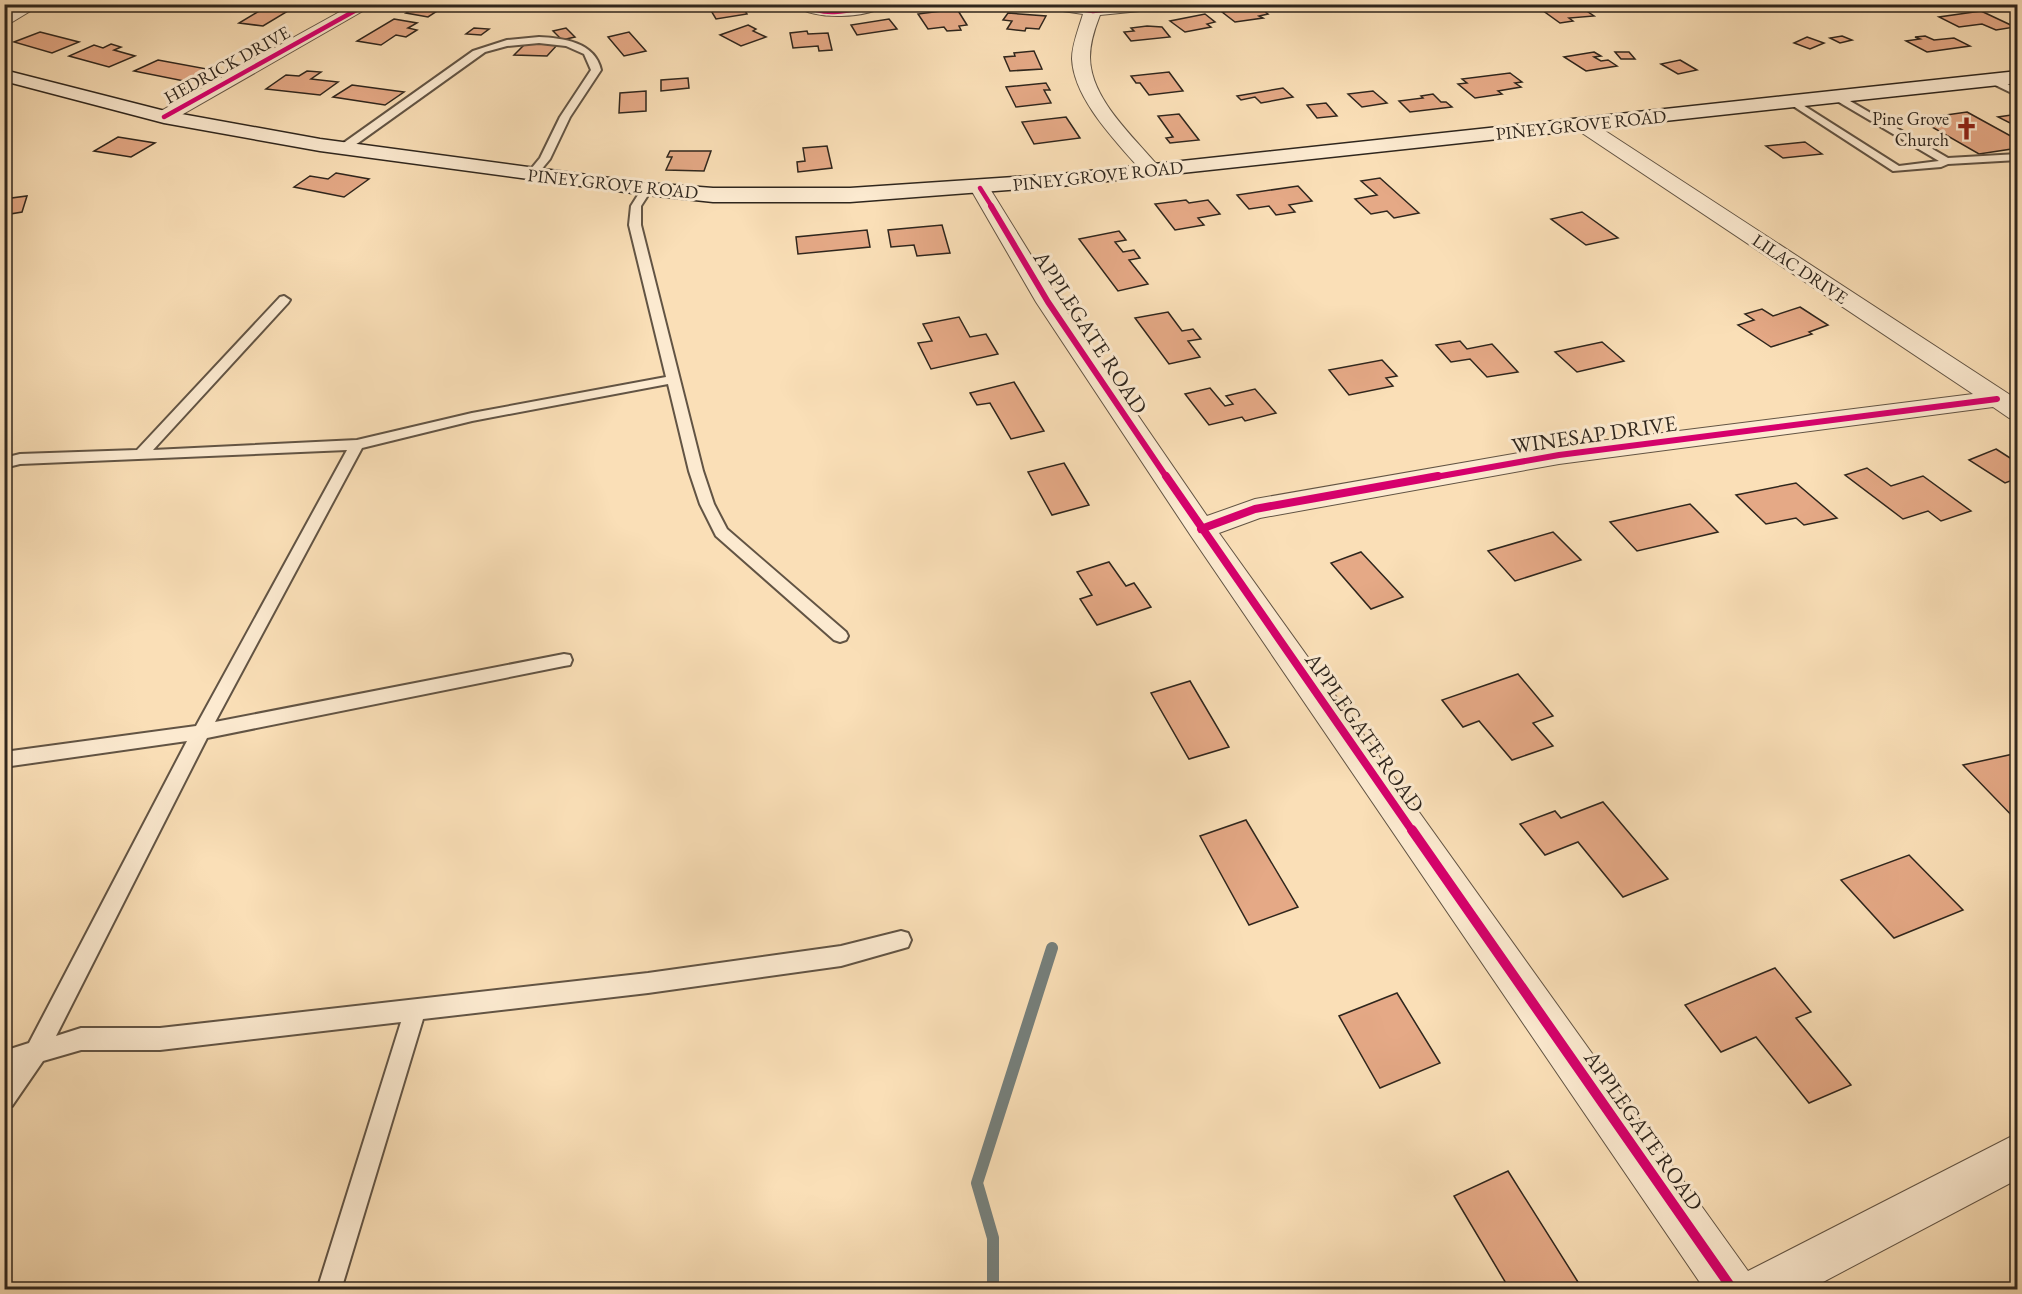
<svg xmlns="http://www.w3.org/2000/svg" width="2022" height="1294" font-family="'EB Garamond',serif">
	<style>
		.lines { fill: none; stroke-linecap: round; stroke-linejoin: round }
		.stream { stroke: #757f7b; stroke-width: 12 }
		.building { fill: #e5a986; stroke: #2f261d; stroke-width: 1.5 }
		.lane-casing { stroke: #625444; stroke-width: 4 }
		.street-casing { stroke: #625444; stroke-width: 2 }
		.secondary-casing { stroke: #2f261d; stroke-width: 3 }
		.lane { fill: #fcead0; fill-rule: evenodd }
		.street { fill: #fcead0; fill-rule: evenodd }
		.secondary { fill: #fcead0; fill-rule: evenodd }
		.cycleway-far3-casing { stroke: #fcead0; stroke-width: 7 }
		.cycleway-far2-casing { stroke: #fcead0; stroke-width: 9 }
		.cycleway-far1-casing { stroke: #fcead0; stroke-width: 11 }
		.cycleway-casing { stroke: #fcead0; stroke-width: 14 }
		.cycleway-far3 { stroke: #d6006c; stroke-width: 4.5 }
		.cycleway-far2 { stroke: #d6006c; stroke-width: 6 }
		.cycleway-far1 { stroke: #d6006c; stroke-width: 8 }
		.cycleway { stroke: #d6006c; stroke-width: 10 }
		.labels { text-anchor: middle; stroke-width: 6; stroke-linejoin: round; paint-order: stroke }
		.far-street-label { font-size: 18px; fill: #2f261d; stroke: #fcead0 }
		.far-poi-label { font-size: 18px; fill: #2f261d; stroke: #fcead0; text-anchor: end }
		.street-label { font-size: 22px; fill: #2f261d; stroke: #fcead0 }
	</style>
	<rect width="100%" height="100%" fill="#fadfb7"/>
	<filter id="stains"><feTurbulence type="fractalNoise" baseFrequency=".00333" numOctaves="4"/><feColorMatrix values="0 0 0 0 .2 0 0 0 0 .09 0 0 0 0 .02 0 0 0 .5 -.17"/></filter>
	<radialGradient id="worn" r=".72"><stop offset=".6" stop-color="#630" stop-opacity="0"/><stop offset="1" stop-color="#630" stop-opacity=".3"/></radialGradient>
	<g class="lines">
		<!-- stream -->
		<polyline class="stream" points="993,1290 993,1238 977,1183 1052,948"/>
	</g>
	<!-- building -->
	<g class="building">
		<polygon points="196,4 213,4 216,5 208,10 190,8"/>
		<polygon points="271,4 298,5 263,26 239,23"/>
		<polygon points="421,4 448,4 428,17 406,13"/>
		<polygon points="707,4 741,4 747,14 716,19"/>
		<polygon points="1258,6 1268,14 1259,16 1263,18 1235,22 1222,12"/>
		<polygon points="1579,6 1594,16 1569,18 1573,21 1560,23 1542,10"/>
		<polygon points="957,9 967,25 959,26 961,30 947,31 944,27 928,29 918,14"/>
		<polygon points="1981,11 2015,27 1996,30 1982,24 1959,27 1939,17"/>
		<polygon points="1008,13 1046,16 1039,29 1026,28 1025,31 1007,29 1012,21 1003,20"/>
		<polygon points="1205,14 1215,22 1207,24 1211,27 1185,32 1170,21"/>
		<polygon points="394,19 417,23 408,28 417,30 406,37 396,35 381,45 357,41"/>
		<polygon points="889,19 897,29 857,35 851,25"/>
		<polygon points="748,25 756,29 753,31 766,37 741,46 720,35"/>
		<polygon points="1147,26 1162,27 1170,37 1131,41 1124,32 1134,31 1131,28"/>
		<polygon points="474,28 489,29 481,35 466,34"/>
		<polygon points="566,28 575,37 562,40 553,31"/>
		<polygon points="807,31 808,34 828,33 832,50 819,51 818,46 793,48 790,33"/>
		<polygon points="40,32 79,42 52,53 14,42"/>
		<polygon points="629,32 646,51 624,56 608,37"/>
		<polygon points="1842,36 1852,40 1840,43 1830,38"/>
		<polygon points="1925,36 1934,40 1954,38 1970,46 1927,52 1906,41 1920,39 1915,37"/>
		<polygon points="1807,37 1824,43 1810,49 1794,43"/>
		<polygon points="526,43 558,44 547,56 514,55"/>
		<polygon points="111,44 121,47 114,50 135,56 109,67 69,56 94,45 103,48"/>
		<polygon points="1034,51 1042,69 1010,71 1004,57 1015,56 1014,53"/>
		<polygon points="1594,52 1601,56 1594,57 1601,61 1608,60 1617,66 1586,71 1564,57"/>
		<polygon points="1615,52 1629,52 1635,59 1621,59"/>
		<polygon points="158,60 207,69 184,81 134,71"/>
		<polygon points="1680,60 1697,70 1678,74 1661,64"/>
		<polygon points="307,71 321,72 311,79 338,82 320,95 266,89 286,75 299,76"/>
		<polygon points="1169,72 1183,91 1149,95 1140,83 1136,83 1131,76"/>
		<polygon points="1510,73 1522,82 1515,83 1521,87 1498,91 1502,94 1475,98 1458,84 1467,83 1462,79"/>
		<polygon points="688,78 689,88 661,91 661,80"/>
		<polygon points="1046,83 1050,90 1044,90 1051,103 1016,107 1006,87"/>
		<polygon points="352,85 404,92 385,105 333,97"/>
		<polygon points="1283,88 1293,97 1261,103 1255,97 1241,100 1237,96"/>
		<polygon points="646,91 646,111 619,113 620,93"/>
		<polygon points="1373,91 1387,103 1362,107 1348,94"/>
		<polygon points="1433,94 1441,102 1446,102 1452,107 1410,112 1399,101 1423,98 1421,96"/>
		<polygon points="1326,103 1337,116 1317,118 1307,105"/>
		<polygon points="1967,112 2018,140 2018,148 1979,154 1918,119"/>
		<polygon points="1179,114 1199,140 1170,143 1166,138 1173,137 1158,116"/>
		<polygon points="2018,114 2018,127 1998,117"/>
		<polygon points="1066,117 1080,138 1034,144 1022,122"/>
		<polygon points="118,137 155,143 131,157 94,151"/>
		<polygon points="1805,142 1822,154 1783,158 1766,146"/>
		<polygon points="827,146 832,168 798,172 797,162 805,161 803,148"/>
		<polygon points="670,151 711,151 704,171 666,170 672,157 667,157"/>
		<polygon points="336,173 369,179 344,197 294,187 310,176 328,179"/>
		<polygon points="1380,178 1419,213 1394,218 1387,211 1371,214 1355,199 1377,195 1361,181"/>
		<polygon points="1298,186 1312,201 1289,205 1295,212 1276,215 1269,206 1249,209 1237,195"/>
		<polygon points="27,196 22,212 4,215 4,199"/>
		<polygon points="1186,200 1189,203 1208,200 1220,214 1198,218 1204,225 1175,230 1155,204"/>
		<polygon points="1582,212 1618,238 1586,245 1551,219"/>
		<polygon points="942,225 950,253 917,256 914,245 891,247 888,230"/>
		<polygon points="867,230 870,247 798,254 796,237"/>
		<polygon points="1119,231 1126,240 1115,242 1123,252 1134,250 1140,258 1129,260 1148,284 1118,291 1079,239"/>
		<polygon points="1800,307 1828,325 1809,332 1812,334 1771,347 1738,325 1754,320 1745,314 1762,309 1773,316"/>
		<polygon points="1168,312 1182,331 1193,329 1201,339 1188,341 1200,357 1169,364 1135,318"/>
		<polygon points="959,317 970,337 986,334 998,354 931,369 918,343 932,341 923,324"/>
		<polygon points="1460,341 1467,349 1492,344 1518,372 1487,377 1470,359 1451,362 1436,345"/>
		<polygon points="1602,342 1624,361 1577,372 1555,352"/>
		<polygon points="1382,360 1397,376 1386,378 1393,386 1349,395 1329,370"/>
		<polygon points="1014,382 1044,431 1011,439 990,403 977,405 970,393"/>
		<polygon points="1210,388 1225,406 1233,404 1226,396 1255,389 1276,413 1245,421 1242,417 1209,425 1185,394"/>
		<polygon points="1996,449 2018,463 2018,478 2005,483 1969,460"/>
		<polygon points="1064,463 1089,505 1052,515 1028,472"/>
		<polygon points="1867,468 1891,486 1923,476 1971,511 1941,521 1928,511 1903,519 1845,475"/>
		<polygon points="1796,483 1837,518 1804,525 1796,518 1766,524 1736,495"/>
		<polygon points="1690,504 1718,532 1637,551 1610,522"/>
		<polygon points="1553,532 1581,560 1515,581 1488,551"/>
		<polygon points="1361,552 1403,597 1371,609 1331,563"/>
		<polygon points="1109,562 1126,586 1134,583 1151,607 1097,625 1080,599 1092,595 1077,572"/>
		<polygon points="1518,674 1553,716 1533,723 1553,746 1512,760 1479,721 1463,727 1442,700"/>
		<polygon points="1190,681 1229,747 1189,759 1151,693"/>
		<polygon points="2018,753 2018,822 1963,765"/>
		<polygon points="1603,802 1668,879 1623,897 1578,842 1545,855 1520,824 1555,811 1561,818"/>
		<polygon points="1246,820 1298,907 1249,925 1200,836"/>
		<polygon points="1909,855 1963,910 1894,938 1841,880"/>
		<polygon points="1775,968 1811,1012 1796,1018 1851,1085 1809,1103 1756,1037 1721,1052 1685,1005"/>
		<polygon points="1397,993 1440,1063 1380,1088 1339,1016"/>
		<polygon points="1508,1171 1578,1282 1563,1290 1510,1290 1454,1196"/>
	</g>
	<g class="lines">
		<defs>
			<g id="lane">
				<path d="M539,37c24,1 56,5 62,33l-31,47 -20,42 -15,18h-8l-1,-2 14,-17 20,-41 31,-47 -7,-16 -18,-8 -27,-3 -32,3 -22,6 -127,91 -14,8 -9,-2 138,-98 34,-11z"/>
				<polygon points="1989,78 1995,78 2018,89 2018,96 1989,82"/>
				<polygon points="1832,94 1838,94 1948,158 2018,154 2018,160 1948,164 1941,167 1893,171 1787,102 1795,100 1899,166 1939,161 1832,98"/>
				<polygon points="647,186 652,189 641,206 641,225 703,471 714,504 727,529 846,632 848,636 846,640 840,642 834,640 716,536 700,504 689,471 668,384 472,421 362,448 215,722 564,654 570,655 572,660 570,665 564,666 207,738 56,1036 81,1028 160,1028 648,973 841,946 901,931 908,933 911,940 908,947 901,949 841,966 648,993 423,1019 341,1290 317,1290 401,1022 160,1050 81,1050 43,1061 12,1106 4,1109 4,1078 10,1071 4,1073 4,1051 29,1043 187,741 4,767 4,752 196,726 347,450 20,464 4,468 4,458 20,454 137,450 280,297 284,296 290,300 288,303 153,450 357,440 472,413 666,377 629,225 631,206 643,187"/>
			</g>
			<g id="street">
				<polygon points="22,4 42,4 4,27 4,15"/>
				<polygon points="354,4 375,4 171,121 157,121 155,117 157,113"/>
				<path d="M795,4l34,3 58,-3c-14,14 -77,18 -92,0z"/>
				<path d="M1041,4h127l-8,5 -60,6c-5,13 -10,27 -10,42 0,42 44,80 69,110l3,4 -3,4h-14c-26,-31 -71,-74 -73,-116 0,-15 7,-31 11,-45l-34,-5z"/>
				<polygon points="1996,4 2018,4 2018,15"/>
				<polygon points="1583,119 1590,121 2018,400 2018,420 2009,418 1993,407 1559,464 1260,518 1219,533 1748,1271 2018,1133 2018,1179 1808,1290 1705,1290 1191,536 1036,302 970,188 973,184 980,182 987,184 1060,302 1207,516 1255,499 1559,446 1973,394 1576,129 1573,125 1576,121"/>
			</g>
			<polygon id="secondary" points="4,70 165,111 320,139 647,183 713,188 850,188 1061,174 2018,71 2018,83 1061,186 850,202 713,202 647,195 320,151 164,123 4,81"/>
		</defs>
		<!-- lane casing -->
		<use href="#lane" class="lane-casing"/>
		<!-- street casing -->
		<use href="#street" class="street-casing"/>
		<!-- secondary casing -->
		<use href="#secondary" class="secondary-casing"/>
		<!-- lane -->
		<use href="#lane" class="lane"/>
		<!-- street -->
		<use href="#street" class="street"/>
		<!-- secondary -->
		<use href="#secondary" class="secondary"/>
		<defs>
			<g id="cycleway-far3">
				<path d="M803,4c23,15 51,5 76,0"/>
				<polyline points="1049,4 1093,11 1160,4"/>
				<polyline points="164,117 367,4"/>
				<polyline points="980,188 992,207"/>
			</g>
			<g id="cycleway-far2">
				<polyline points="991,206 1048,302 1167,478"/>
				<polyline points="1430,478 1559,455 1997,399"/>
			</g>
			<g id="cycleway-far1">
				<polyline points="1166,476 1413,832"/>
				<polyline points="1201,529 1255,509 1438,476"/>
			</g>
			<polyline id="cycleway" points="1412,830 1733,1290"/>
		</defs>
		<!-- cycleway-far3 casing -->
		<use href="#cycleway-far3" class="cycleway-far3-casing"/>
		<!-- cycleway-far2 casing -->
		<use href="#cycleway-far2" class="cycleway-far2-casing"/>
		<!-- cycleway-far1 casing -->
		<use href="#cycleway-far1" class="cycleway-far1-casing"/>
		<!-- cycleway casing -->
		<use href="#cycleway" class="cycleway-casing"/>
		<!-- cycleway-far3 -->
		<use href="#cycleway-far3" class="cycleway-far3"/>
		<!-- cycleway-far2 -->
		<use href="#cycleway-far2" class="cycleway-far2"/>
		<!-- cycleway-far1 -->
		<use href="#cycleway-far1" class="cycleway-far1"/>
		<!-- cycleway -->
		<use href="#cycleway" class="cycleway"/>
	</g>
	<!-- icons -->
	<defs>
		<symbol id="church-bare" viewBox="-9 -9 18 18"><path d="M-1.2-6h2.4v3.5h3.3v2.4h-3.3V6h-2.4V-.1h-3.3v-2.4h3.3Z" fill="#8f2418" stroke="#fcead0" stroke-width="2.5" paint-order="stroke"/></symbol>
	</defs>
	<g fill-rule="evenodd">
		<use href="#church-bare" x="1950" y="112" width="33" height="33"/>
	</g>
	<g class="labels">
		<!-- far-street labels -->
		<g class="far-street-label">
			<text transform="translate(227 65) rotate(-29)" y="6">HEDRICK DRIVE</text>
			<text transform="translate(1581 125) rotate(-6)" y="6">PINEY GROVE ROAD</text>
			<text transform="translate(1098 176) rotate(-6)" y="6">PINEY GROVE ROAD</text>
			<text transform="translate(613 184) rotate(6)" y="6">PINEY GROVE ROAD</text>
			<text transform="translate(1800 269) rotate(34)" y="6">LILAC DRIVE</text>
		</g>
		<!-- far-poi labels -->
		<g class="far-poi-label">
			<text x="1949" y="125">Pine Grove<tspan x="1949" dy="21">Church</tspan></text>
		</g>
		<!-- street labels -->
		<g class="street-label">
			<text transform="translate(1091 332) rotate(57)" y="8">APPLEGATE ROAD</text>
			<text transform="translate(1594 434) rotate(-8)" y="8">WINESAP DRIVE</text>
			<text transform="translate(1365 732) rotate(55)" y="8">APPLEGATE ROAD</text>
			<text transform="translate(1644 1130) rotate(55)" y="8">APPLEGATE ROAD</text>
		</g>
	</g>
	<!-- margin -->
	<rect width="2022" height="1294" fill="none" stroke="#fadfb7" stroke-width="24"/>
	<rect x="6" y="6" width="2010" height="1282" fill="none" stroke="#2f261d" stroke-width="3"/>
	<rect x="12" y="12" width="1998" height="1270" fill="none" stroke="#2f261d" stroke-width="1.5"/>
	<rect width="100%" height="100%" filter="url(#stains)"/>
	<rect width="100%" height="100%" fill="url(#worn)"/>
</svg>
